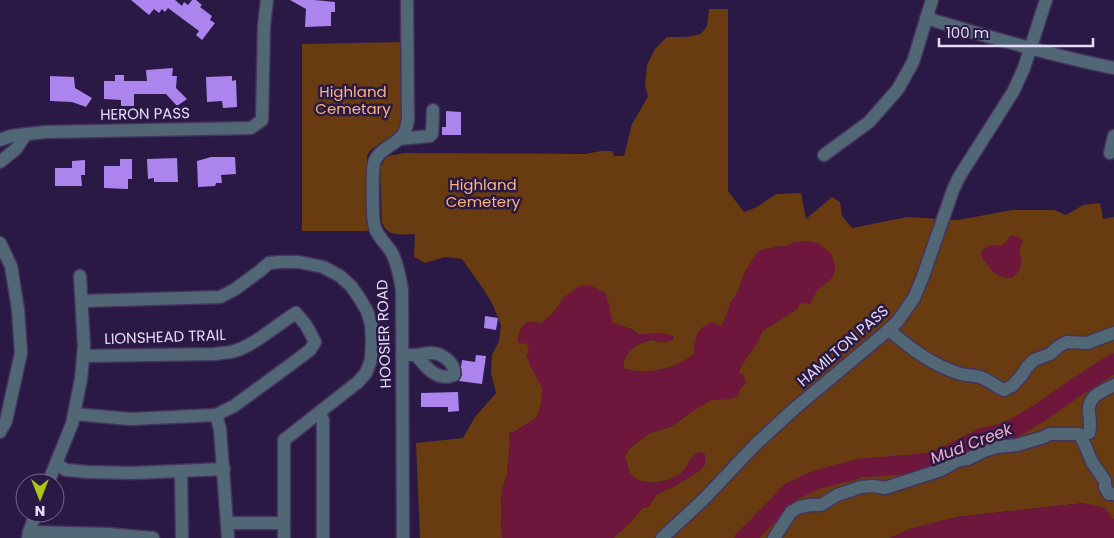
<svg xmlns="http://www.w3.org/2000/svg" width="1114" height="538" viewBox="0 0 1114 538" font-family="Poppins,sans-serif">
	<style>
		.green { fill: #683b10 }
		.water { fill: #6e163c }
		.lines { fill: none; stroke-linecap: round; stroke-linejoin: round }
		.river { stroke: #6e163c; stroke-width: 19 }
		.building { fill: #ab84ee }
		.minor-casing { stroke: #44345d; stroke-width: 15 }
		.minor { stroke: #526776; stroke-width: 12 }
		.labels { text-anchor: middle; stroke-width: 5; stroke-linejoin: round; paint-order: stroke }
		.park-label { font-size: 15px; fill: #fbb47a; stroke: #2a1944 }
		.street-label { font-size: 15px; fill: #e5dcf8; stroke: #2a1944 }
		.water-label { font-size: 16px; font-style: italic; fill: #edb1c2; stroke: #2a1944 }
	</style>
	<rect width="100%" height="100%" fill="#2a1944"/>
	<g class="green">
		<path d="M709,9H728V191L744,212L757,207L776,194L801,193L806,219L832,197L840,202L842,216L852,228L907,217L958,220L1012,210H1054L1066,215L1083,205L1100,203L1103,219L1114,217V520L1084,503L957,517L910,529L890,538H613C624,528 634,520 642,508L648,507L657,494L673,487L699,471L705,464L691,458L685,469L680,474L668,480L655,483L639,481L631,475L628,468L625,456L629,449L648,434L672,426L699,406L711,400L728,399L741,366L758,341L762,331L797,309L799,303L813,298L817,290L824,284L795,242L787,246L775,247L745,272L738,292L731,302L724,321L721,326L696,338L694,354C674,370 648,375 624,369C621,353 638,342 652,340C659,340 653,341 660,342C663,343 668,341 672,340L673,336L638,334L633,330L619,325L612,323L605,293L591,286L563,298L556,310L542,323L527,322C520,328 519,333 518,342L527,343L530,352V364L543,388L541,403L539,412L535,419L514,432L509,433L510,441L507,475L502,491L501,510L502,538H420L416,443L463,438L475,417L496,393L491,373L492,355L499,341L501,325L493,305L484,290L462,259L445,257L425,263L414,257L415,234C402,234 387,238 382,222L380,167L387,156L405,153L586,154L601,151H612L614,156H624L632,124L642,107L648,96L645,85L647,65L655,49L667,37H686L701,34L707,26Z"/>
		<path d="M402,42V125L397,132L372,149L369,152L367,156L368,231H302V44Z"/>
	</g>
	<g class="water">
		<path d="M1011,235L1018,237L1023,241C1015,255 1025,259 1020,268C1019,272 1015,275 1012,278C1000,278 996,275 988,266C984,261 982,259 981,252C988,245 992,244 1001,246L1005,243Z"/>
		<path d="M807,241L818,243L827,250L831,254L835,264V271L832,278L817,290L810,304L800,303L797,309L762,331L758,341L741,366L739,373L743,375L746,383L740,389L738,397L728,399L711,400L685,416L672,426L648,434L629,449L625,456L628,468L631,475L639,481L655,483L668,480L680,474L685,469L691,458L695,454L700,452L705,454V464L699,471L673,487L657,494L648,507L642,508C634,520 624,528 613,538H502L501,510L502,491L507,475L510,441L509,433L514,432L535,419L539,412L541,403L542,388L530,365L526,354L529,352L527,343L521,344L518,342C519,333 520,328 527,322L542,323L556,310L563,298L578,287L583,285L591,286L605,293L609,304L612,323C621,325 631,329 638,334L663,333L673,336L672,340C668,341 663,343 660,342C653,341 659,340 652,340C638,341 621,353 624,369C648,375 674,370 694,354C695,337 696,329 712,322L721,326L724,321L731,302L738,292L745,272L756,253L764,249L775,247L787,246L795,242Z"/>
		<path d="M1084,503L1105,508L1114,520V538H890L910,529L957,517Z"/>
	</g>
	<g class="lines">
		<path class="river" d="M744,538L752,532L790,492L816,480L861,468L913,464L936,461L981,438L1007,432L1041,412L1075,388L1114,363"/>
	</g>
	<g class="building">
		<path d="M131,0H175L182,6L184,2L188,5L192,0H196L202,5L200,7L212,16L210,20L215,23L202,40L196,35L199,31L168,8L165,12L162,9L159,13L154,9L149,15Z"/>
		<path d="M290,0H314L335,2V12H331V26L305,27L306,9Z"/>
		<path d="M173,68L172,76H177L176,88L187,99L177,106L166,94H134V106H121V100L104,99V81H115V75H124V81H147L146,70Z"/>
		<path d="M50,76L74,77L75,88L92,98L86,107L72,102L50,101Z"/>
		<path d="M232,76V81L236,80L237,107L223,108L222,101L207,102L206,77Z"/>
		<path d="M446,111L461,112V135H442V127H446Z"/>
		<path d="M211,157H235L236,174L221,175L222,183H216L215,186L198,187L197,161Z"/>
		<path d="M177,158L178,182H154V178L148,179L147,159Z"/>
		<path d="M120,159H132V179H128V189L104,188V166H120Z"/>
		<path d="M85,160V175H81L82,186H55V168H72V161Z"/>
		<path d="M485,316L498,318L496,330L484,328Z"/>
		<path d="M476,355L486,356L482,384L459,381L462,375L461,367L462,360L475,362Z"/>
		<path d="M458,392L459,411L448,412V407H421V393Z"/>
	</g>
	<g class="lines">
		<defs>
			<g id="minor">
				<path d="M926,18C988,37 1050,55 1114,68"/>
				<path d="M399,139L430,136L432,134L433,110"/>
				<path d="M0,140L11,136L45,132L251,128L262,120L264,26L267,0"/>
				<path d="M1110,153L1114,136"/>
				<path d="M824,155L869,122L898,89L913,62L932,0"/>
				<path d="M0,162L16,149L26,134"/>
				<path d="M0,243L11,266L18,309L21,353L6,421L0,432"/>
				<path d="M82,301L220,297L234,290L260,271L269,263L281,262H299L323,267L340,276L351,286L360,299L367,311L371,324L372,341L371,360L366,373L358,382L284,440V538"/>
				<path d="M889,330C910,348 933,366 961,374C967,376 974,375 980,377C989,380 995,386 1004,390L1012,386L1022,375L1027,367L1034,360L1050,354L1059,346L1067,342L1087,343L1114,333"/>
				<path d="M402,355C406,355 410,355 414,355C420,355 425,353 431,353C442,353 456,363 454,375C437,382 426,367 416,355"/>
				<path d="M319,413L323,420V538"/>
				<path d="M74,414L130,419L216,415L234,406L290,365L310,350L315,342L306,325L296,313C276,325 253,347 231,352C226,353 220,353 215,354L83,356"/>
				<path d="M216,415L220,429L228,538"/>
				<path d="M1089,433C1091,426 1090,420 1089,413C1087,396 1101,392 1114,385"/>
				<path d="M56,464L66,470L88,472L133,473L224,469"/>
				<path d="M181,471L182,538"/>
				<path d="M48,483L72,424L81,379L84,346L80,276"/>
				<path d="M227,523H284"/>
				<path d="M29,532L108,534L153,538"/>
				<path d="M28,538L29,532L36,513"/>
				<path d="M403,538L402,290C400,277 398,265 392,253C387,245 378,237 375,228C372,220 372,171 374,163C379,147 399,145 405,131C407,127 407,123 408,120L407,0"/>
				<path d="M662,538L703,500L755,445L794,409L886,332L897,322L914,298L922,279L953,190L959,177L1013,92L1024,68L1046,0"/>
				<path d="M774,538L791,512L800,507L810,505H821L837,495L861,487L874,486L885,488L941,470L959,460L968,459L984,451L997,447L1017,445L1044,437L1050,434H1079L1085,445L1092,462L1105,481V487L1109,494H1114"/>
			</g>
		</defs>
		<use href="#minor" class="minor-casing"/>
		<use href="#minor" class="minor"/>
	</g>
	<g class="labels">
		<g class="park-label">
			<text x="353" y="97">Highland<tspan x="353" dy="17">Cemetary</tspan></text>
			<text x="483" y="190">Highland<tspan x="483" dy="17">Cemetery</tspan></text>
		</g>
		<g class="street-label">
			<text transform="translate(145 114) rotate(-1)" y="5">HERON PASS</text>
			<text transform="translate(384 334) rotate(-92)" y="5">HOOSIER ROAD</text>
			<text transform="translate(165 337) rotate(-2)" y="5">LIONSHEAD TRAIL</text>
			<text transform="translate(843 346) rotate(-41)" y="5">HAMILTON PASS</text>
		</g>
		<g class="water-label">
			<text transform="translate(971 443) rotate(-21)" y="6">Mud Creek</text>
		</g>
	</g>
	<g transform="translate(40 498) rotate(180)"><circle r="24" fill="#2a1944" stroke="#75678c"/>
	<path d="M0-4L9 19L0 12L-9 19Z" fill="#abc716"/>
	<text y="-8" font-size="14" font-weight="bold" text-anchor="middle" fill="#e5dcf8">N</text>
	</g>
	<path d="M939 38v8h154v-8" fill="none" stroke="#e5dcf8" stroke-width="2.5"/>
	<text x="946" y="38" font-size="15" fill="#e5dcf8" stroke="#2a1944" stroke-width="4" paint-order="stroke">100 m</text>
</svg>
